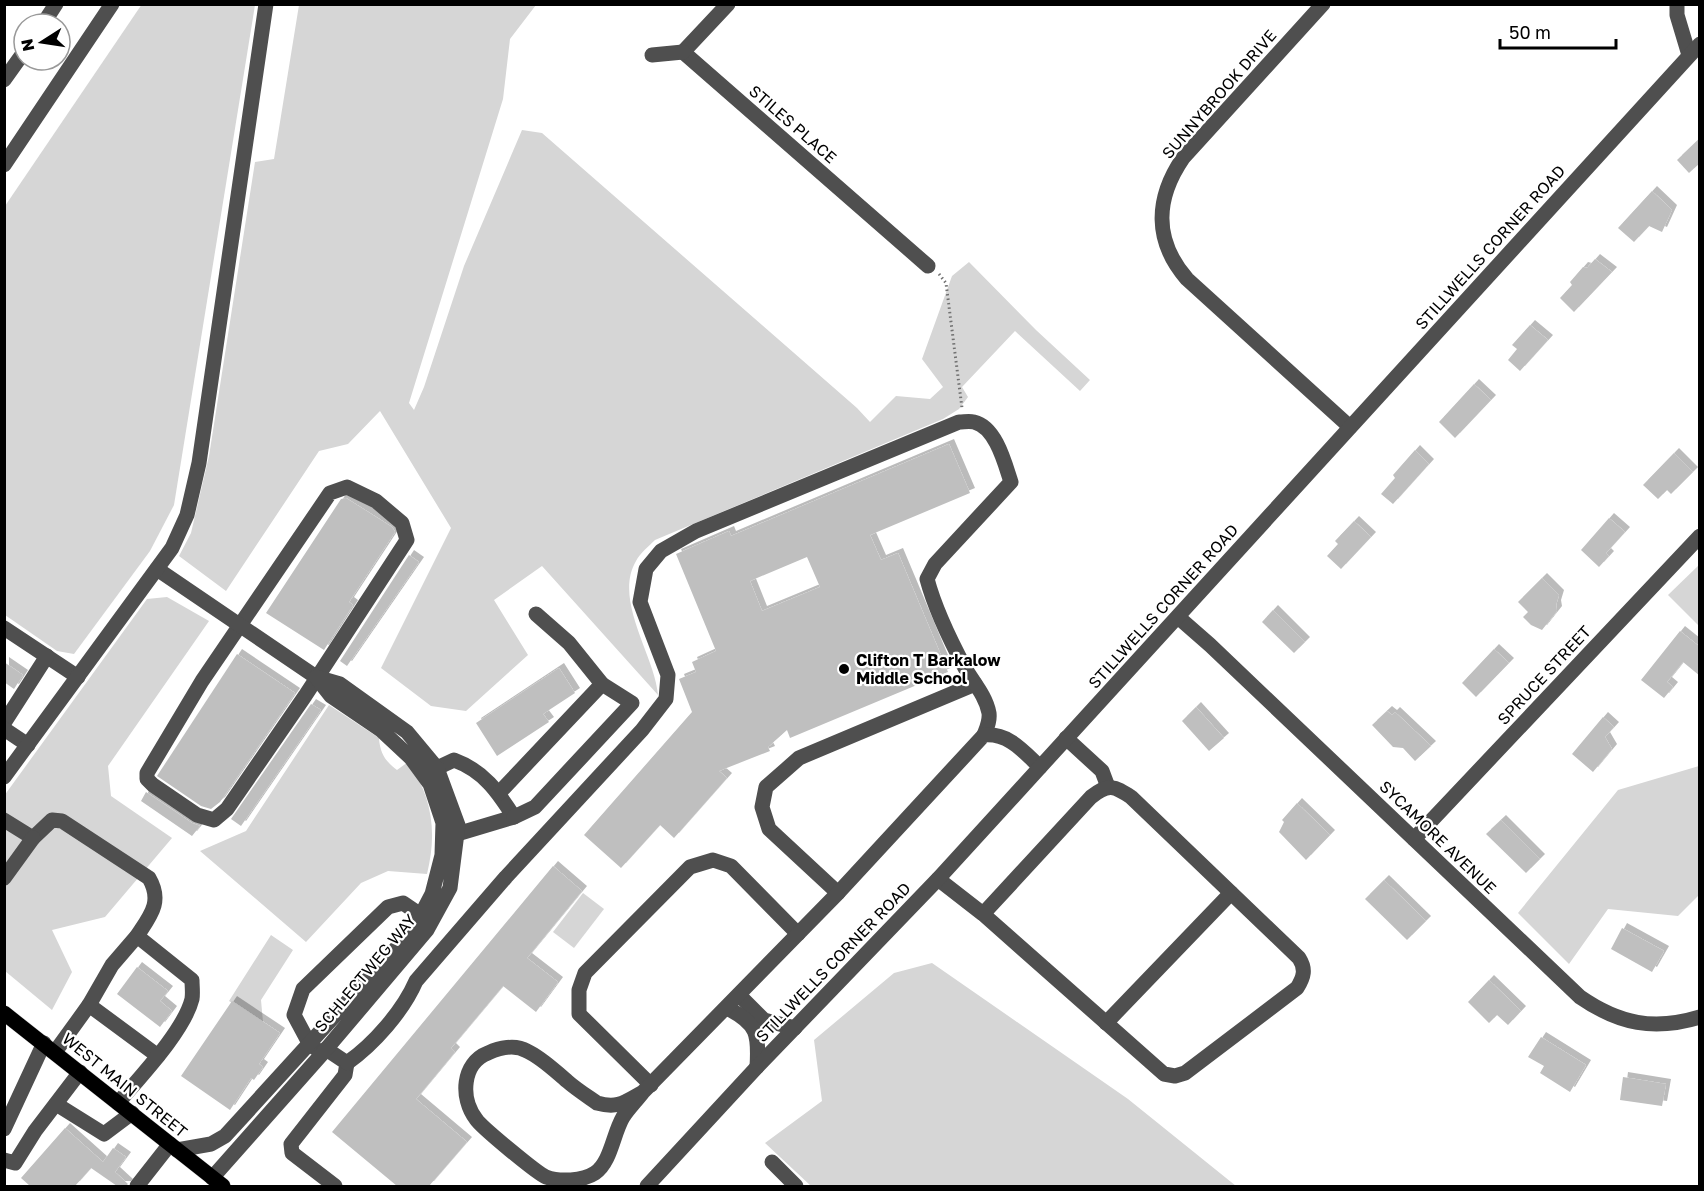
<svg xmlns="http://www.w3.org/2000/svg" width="1704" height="1191" viewBox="0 0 1704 1191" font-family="'Golos Text',sans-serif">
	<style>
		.green { fill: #d6d6d6 }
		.building { fill: #bfbfbf; fill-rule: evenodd; filter: url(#shadow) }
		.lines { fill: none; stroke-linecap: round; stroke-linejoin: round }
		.major-casing { stroke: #dbdbdb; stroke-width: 16 }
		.path { stroke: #717171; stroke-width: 3; stroke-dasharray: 1.5 3; stroke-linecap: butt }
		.minor { stroke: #4f4f4f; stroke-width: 15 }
		.major { stroke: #000; stroke-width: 15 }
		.poi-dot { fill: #000; stroke: #fff; stroke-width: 2 }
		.labels { text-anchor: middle; stroke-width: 4.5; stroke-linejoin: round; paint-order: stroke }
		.street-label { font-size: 16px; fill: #000; stroke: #fff }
		.poi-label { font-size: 16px; font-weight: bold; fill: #000; stroke: #fff; text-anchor: start }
	</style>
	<defs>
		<filter id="shadow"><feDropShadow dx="5" dy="-5" stdDeviation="0" flood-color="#0004"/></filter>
	</defs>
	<rect width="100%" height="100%" fill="#fff"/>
	<g class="green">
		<path d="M142,4L255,5L174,505L150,551L74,654L57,651L5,615V206Z"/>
		<path d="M299,5H536L510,39L503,99L409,403L414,410L424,387L464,266L522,130L542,133L857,408L870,422L896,396L930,399L943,387L922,359L952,276L969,262L1036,330L1090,380L1080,391L1015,331L962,387L968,397L959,409L943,419L655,540C649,546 640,553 636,561C613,600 655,656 658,695L542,566L494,600L528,655L466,711L431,706L381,668L451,528L380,411L348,444L319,451L226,591L179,556L191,533L209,456L255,162L274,159Z"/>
		<path d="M1699,565V626L1668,595Z"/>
		<path d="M167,597L209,621L108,766L111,796L172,838L105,917L52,930L72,972L52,1010L5,971L4,796L147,599Z"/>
		<path d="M329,705L379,738C380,753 385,761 397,770L408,762C433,798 437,833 427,874L388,871L361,883L306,942L200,851L246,831Z"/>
		<path d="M1699,766V895L1678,916L1608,909L1569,964L1518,913L1618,790Z"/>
		<path d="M583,893L604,909L574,948L553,932Z"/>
		<path d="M271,935L293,950L261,1000L263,1022L229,1001Z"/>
		<path d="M932,963L1128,1099L1236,1186H811L765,1143L822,1101L814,1040L894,973Z"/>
	</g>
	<g class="building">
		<path d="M1700,138V163L1689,173L1677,160Z"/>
		<path d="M1652,191L1672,210L1662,232L1649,226L1634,242L1618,228Z"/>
		<path d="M1595,259L1612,272L1574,312L1560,298L1572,285L1570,282L1583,267L1587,268Z"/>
		<path d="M1530,325L1548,340L1520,371L1508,360L1517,349L1512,345Z"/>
		<path d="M1474,384L1491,400L1455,438L1439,422Z"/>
		<path d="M949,444L970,493L870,535L881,560L898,553L948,672L790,738L787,730L768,747L770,751L719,771L727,778L674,838L660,825L621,868L584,835L692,712L679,679L696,672L692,662L716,651L676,554L729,531L731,536ZM807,557L820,587L762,611L750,581Z"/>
		<path d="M1415,450L1429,464L1393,504L1381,494L1395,478L1393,475Z"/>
		<path d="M1674,453L1693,472L1671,494L1667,490L1658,499L1643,485Z"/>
		<path d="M346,498L392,527L395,532L349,602L353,605L324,650L266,613L341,499Z"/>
		<path d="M1609,518L1625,532L1606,553L1609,556L1599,567L1581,550Z"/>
		<path d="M1354,521L1371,537L1341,569L1327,556L1338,544L1335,541Z"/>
		<path d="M409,555L419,562L347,666L340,661Z"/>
		<path d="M1542,578L1559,595L1556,605L1557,611L1542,630L1531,625L1523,617L1528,612L1518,602Z"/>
		<path d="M1273,610L1305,642L1294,653L1262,622Z"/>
		<path d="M1680,631L1700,647V676L1683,662L1667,682L1673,687L1664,698L1641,680Z"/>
		<path d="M1494,649L1509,663L1476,697L1462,683Z"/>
		<path d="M237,654L295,693L220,802L211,809L201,806L157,776Z"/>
		<path d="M4,662L23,675L14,689L4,682Z"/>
		<path d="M559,668L575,693L543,714L549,722L497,756L476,723Z"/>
		<path d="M311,704L321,710L241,826L231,819Z"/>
		<path d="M1196,707L1224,738L1209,751L1182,721Z"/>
		<path d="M1387,711L1392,715L1395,712L1431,746L1415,761L1403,748L1393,747L1372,725Z"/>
		<path d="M1603,717L1614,727L1605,737L1612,749L1593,772L1572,754Z"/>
		<path d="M146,792L192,823L200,826L192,836L141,801Z"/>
		<path d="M1297,803L1330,835L1306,860L1279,832L1284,822L1282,820Z"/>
		<path d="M1501,820L1540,859L1526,873L1486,834Z"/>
		<path d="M553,866L582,891L527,958L558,982L536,1012L503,986L451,1048L455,1052L416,1099L467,1142L429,1186H397L332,1132Z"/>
		<path d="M1384,880L1426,921L1407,940L1365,899Z"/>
		<path d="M1622,928L1664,951L1652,972L1611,949Z"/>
		<path d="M137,967L168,991L160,1001L172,1011L160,1027L117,994Z"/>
		<path d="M1489,980L1521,1011L1508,1025L1497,1015L1489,1023L1468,1002Z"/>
		<path d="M232,1001L280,1033L259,1064L263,1067L254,1080L251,1078L230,1110L181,1076Z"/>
		<path d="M1541,1037L1586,1065L1570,1092L1540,1073L1544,1066L1528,1057Z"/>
		<path d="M1623,1077L1666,1084L1662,1106L1620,1100Z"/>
		<path d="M65,1128L103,1162L113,1148L126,1157L115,1172L128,1184L126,1186H117L91,1168L75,1186H30L21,1178Z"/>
	</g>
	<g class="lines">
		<defs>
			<path id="major" d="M4,1013L223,1186"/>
		</defs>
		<use href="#major" class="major-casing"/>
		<path class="path" d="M939,274L946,283L962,408"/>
		<g class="minor">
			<path d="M1323,4L1183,158C1155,199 1154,241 1187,279L1350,427"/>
			<path d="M1677,4V15L1689,55"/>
			<path d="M43,24L56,4"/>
			<path d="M683,52L928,266"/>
			<path d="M683,52L728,4"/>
			<path d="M652,55L683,52"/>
			<path d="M4,80L24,52"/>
			<path d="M4,165L112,4"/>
			<path d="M347,487L376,501L402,523L407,540L305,696L227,809L214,820L197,815L153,785L147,779V773L202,681L330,493Z"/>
			<path d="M157,569L316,677"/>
			<path d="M1178,617L1210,645L1580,997C1619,1024 1654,1031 1700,1017"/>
			<path d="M4,628L78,677"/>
			<path d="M4,723L47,656"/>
			<path d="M4,729L28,745"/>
			<path d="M1066,738L1102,771L1108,787"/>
			<path d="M437,768L454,760C484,771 498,792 514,817L457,834H449"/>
			<path d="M4,777L172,548L187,515L199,463L266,4"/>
			<path d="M499,793L602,684"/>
			<path d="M514,817L535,807L632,703L602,684L569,643L536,614"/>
			<path d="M4,820L33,838L52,820L62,821L149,878C163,902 150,916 137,936"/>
			<path d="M1414,839L1700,536"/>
			<path d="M4,878L33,838"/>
			<path d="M938,879L983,914L1164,1074L1175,1076L1185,1073L1297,988C1304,977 1306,969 1299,958L1131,797C1114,786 1109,783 1091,797L983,914"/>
			<path d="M838,893L769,829L762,807L766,787L799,758L975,684"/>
			<path d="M739,995L764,1020L795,1028"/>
			<path d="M89,1005L158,1056"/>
			<path d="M727,1008C758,1024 759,1034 757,1067"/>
			<path d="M1106,1023L1231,893"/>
			<path d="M315,1048L309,1043L294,1015L303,989L388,907L403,903L428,920"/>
			<path d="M326,1049L347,1063L345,1075L291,1144L292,1153L335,1186"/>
			<path d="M55,1052L89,1005L112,965L137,936L192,980C192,986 193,993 192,999C184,1031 140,1077 118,1103"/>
			<path d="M347,1063C374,1044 403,1011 416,981L506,877L642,730L666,699L668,675L640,602L646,569L661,551L696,531L959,422C964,422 969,421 974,422C996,427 1005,464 1011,482L935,564L927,579C935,609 950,640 965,668C973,682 986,696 989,713C990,721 987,727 984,735"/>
			<path d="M651,1085L579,1014V990L585,973L690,867L713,860L731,866L798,934"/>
			<path d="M643,1092C625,1102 618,1109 597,1103C587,1096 576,1089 567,1081C555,1071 542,1058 527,1051C515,1044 499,1048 488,1053C462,1063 460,1098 476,1119C481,1127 538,1174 546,1177C559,1182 583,1181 595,1173C611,1162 613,1134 623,1117C629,1108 637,1100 643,1092L838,893L984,735C1009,733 1023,751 1040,767"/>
			<path d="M56,1104L104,1134L132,1113"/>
			<path d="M4,1129L44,1043"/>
			<path d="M177,1150L211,1144L225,1136L401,943L421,915L432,894L442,855L443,823L430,784L411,758L381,730L331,696L316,677L340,684L407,732L437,768L458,825L450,888L427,930L322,1054L212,1178"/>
			<path d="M4,1160L15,1163L35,1131L80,1072"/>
			<path d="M772,1162L796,1186"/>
			<path d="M137,1186L170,1144"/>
			<path d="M647,1186L757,1067L938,879L1700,44"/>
		</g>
		<use href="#major" class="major"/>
	</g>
	<circle class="poi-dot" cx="844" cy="669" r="6"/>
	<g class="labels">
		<g class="street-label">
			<text transform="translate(1219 94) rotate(-49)" y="6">SUNNYBROOK DRIVE</text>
			<text transform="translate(793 124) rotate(41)" y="6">STILES PLACE</text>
			<text transform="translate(1490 247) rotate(-48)" y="6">STILLWELLS CORNER ROAD</text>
			<text transform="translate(1163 606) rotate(-48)" y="6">STILLWELLS CORNER ROAD</text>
			<text transform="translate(1544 675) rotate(-47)" y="6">SPRUCE STREET</text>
			<text transform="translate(1438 837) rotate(44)" y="6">SYCAMORE AVENUE</text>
			<text transform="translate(833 962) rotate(-46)" y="6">STILLWELLS CORNER ROAD</text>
			<text transform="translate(365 973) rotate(-50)" y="6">SCHLECTWEG WAY</text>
			<text transform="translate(125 1085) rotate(39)" y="6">WEST MAIN STREET</text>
		</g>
		<g class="poi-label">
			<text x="856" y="666">Clifton T Barkalow<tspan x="856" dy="18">Middle School</tspan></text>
		</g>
	</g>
	<rect width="1704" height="1191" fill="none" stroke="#000000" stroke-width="12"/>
	<g transform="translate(42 42) rotate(258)"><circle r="28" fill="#ffffff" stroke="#999999" stroke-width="1.5"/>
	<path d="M0-4.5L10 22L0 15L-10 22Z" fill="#000000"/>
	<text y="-9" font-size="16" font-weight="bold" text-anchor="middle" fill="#000000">N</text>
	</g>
	<path d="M1500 39v9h116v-9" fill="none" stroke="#000000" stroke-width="3"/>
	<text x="1509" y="39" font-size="18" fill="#000000" stroke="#ffffff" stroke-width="4.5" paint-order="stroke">50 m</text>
</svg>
